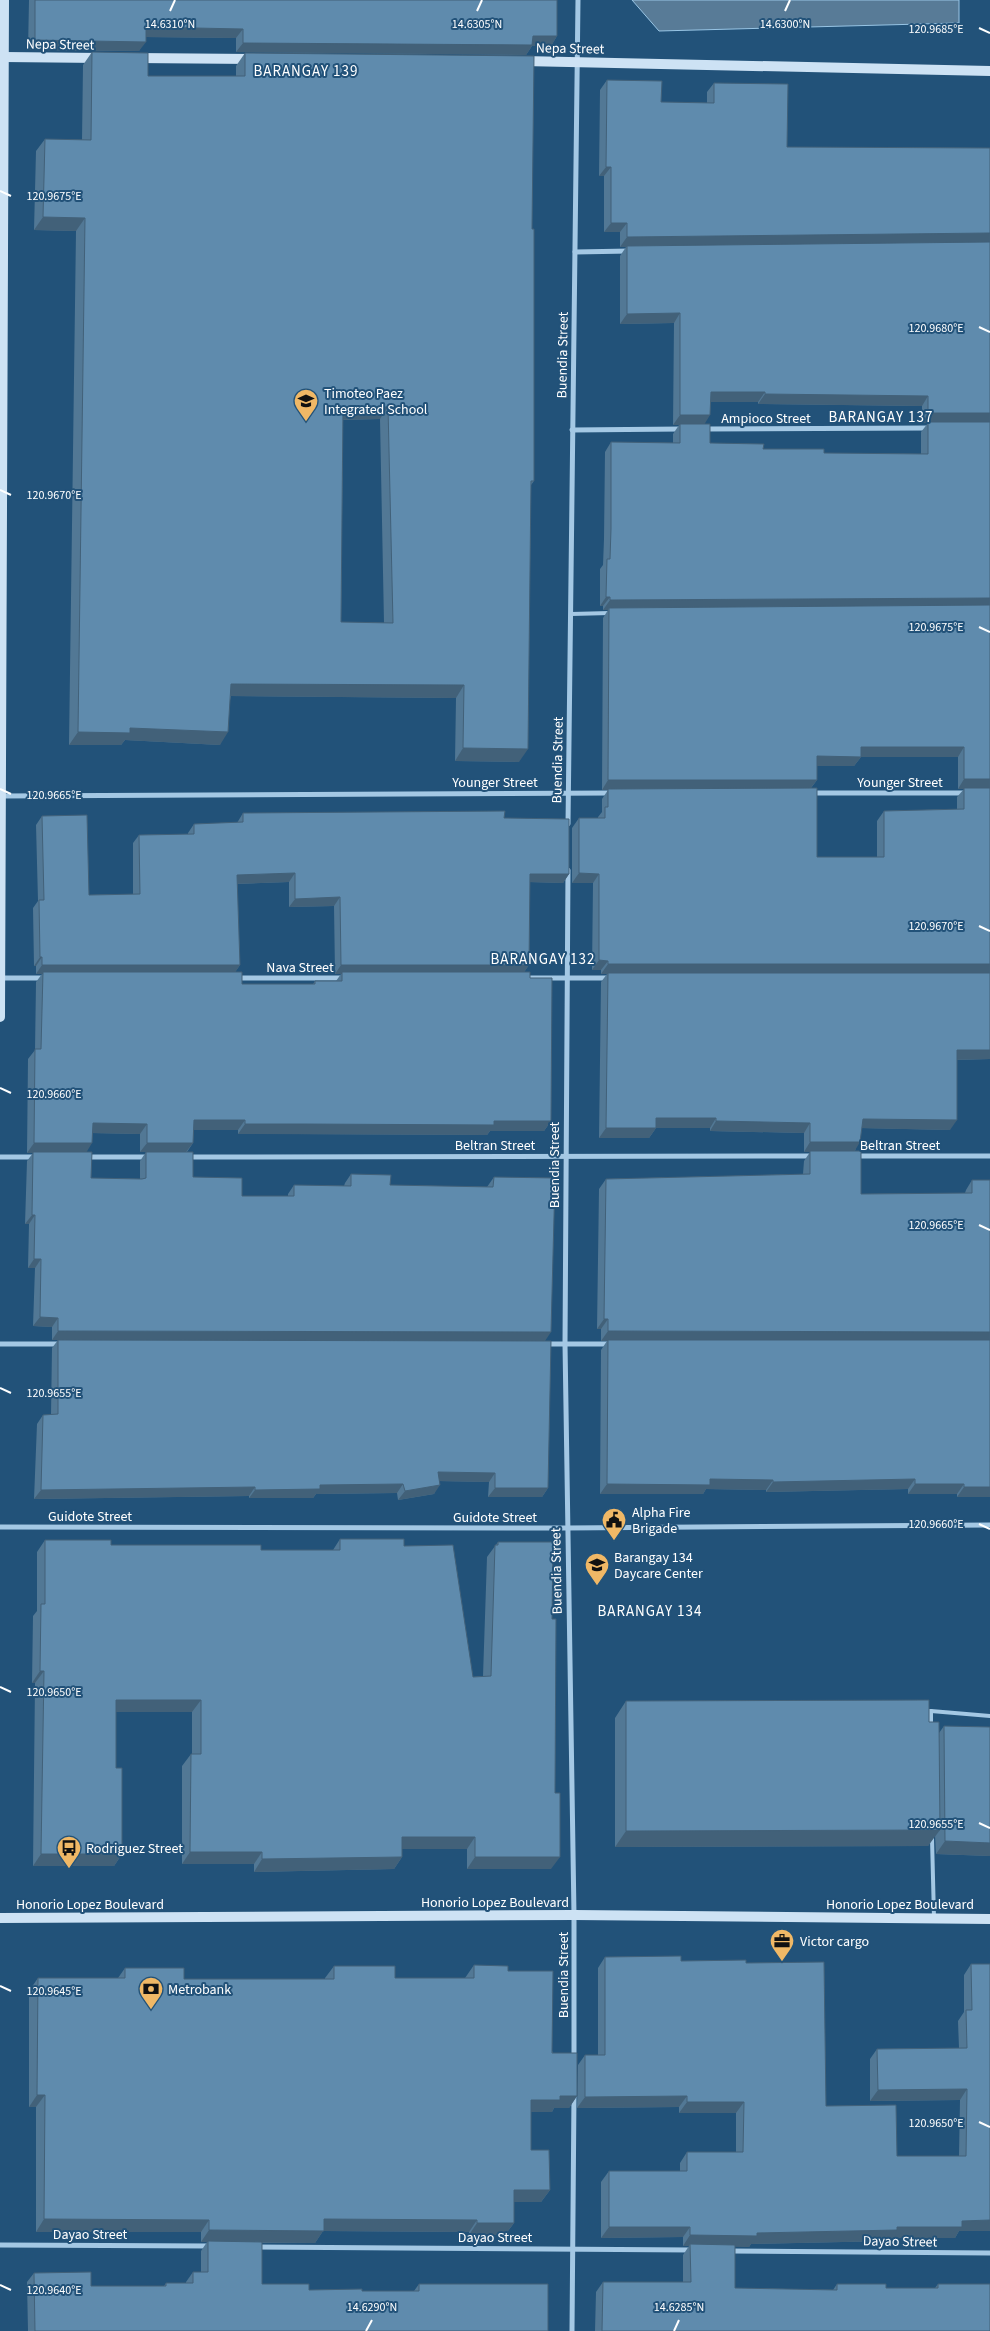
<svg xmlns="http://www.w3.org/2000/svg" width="990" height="2331" viewBox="0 0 990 2331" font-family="'Source Sans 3',sans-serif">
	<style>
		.water { fill: #587b97; stroke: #98c5e5 }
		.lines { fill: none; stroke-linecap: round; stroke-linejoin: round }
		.lane { stroke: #a4c8e4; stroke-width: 4 }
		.street { stroke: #a4c8e4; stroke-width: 5 }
		.secondary { stroke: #cde2f4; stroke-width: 10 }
		.wall { fill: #527895; fill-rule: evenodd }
		.shaded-wall { fill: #426179 }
		.building { fill: #5f8bad; stroke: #426179; fill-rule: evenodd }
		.ticks { fill: none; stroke: #fff; stroke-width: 2 }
		.labels { text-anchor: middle; stroke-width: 4; stroke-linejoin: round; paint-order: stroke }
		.street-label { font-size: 14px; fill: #fff; stroke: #225279 }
		.poi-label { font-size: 14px; fill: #fff; stroke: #225279; text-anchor: start }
		.neighbourhood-label { font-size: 15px; letter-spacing: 1px; fill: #fff; stroke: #225279 }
		.ticks-label { font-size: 12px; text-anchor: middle; fill: #fff; stroke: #225279; stroke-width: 4; stroke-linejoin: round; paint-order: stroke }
	</style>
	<rect width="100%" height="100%" fill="#225279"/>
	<path class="water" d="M632,0H959V23L659,31Z"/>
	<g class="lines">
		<g class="lane">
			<path d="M571,614L610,613"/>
			<path d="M926,1711H931V1726"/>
			<path d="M931,1711L990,1716"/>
			<path d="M932,1838L934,1918"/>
		</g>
		<g class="street">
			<path d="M575,252L630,251"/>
			<path d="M706,429L930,428"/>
			<path d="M572,430L682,429"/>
			<path d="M811,793H967"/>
			<path d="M1,796L612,793"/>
			<path d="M568,824L578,0"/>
			<path d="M568,870L565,1344L574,1915V2059"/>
			<path d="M0,978H44"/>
			<path d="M235,978H344"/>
			<path d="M523,978H609"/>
			<path d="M855,1156H990"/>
			<path d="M0,1157H37"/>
			<path d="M85,1157H149"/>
			<path d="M188,1157L812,1156"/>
			<path d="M0,1344H60"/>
			<path d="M546,1344H610"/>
			<path d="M0,1527L566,1528L990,1525"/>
			<path d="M0,2245L210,2246"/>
			<path d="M256,2247L692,2250"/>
			<path d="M731,2251L990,2253"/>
			<path d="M572,2331L574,2095"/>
		</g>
		<g class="secondary">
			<path d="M4,57L101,58"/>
			<path d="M135,58L253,59"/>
			<path d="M523,61L990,71"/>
			<path d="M0,1017L4,0"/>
			<path d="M0,1918L574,1915L990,1919"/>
		</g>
	</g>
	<g class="wall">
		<path d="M29,0H557V36L551,46H532L526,55L236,52V38L146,37L139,51L28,50Z"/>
		<path d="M92,52L148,76H236V66L245,53L532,229L534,481L531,485L519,762L455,761L456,698L231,696L220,745L125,740L121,745H69L76,231L34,230L36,151L45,139L82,140L83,65ZM380,419L384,623L341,622L343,420Z"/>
		<path d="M607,80L661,102L707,103V92L714,83L787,147L990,148V1059L957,1060L950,1130L862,1128L855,1151L861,1194L965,1193L966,1190L972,1180L990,1497H957V1494H908V1489L766,1492V1490L706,1489L703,1494H600L601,1350L607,1341H601V1329H597L599,1189L606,1179L803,1174L804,1161L810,1152H804V1133L710,1131V1128H656L649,1138H599L601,982L607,974H601V970H592L593,883H572V828L579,818H598V817L602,812V799L608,790H602L603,618L608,610H603V606H600V569L603,565L604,539L605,452L611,442L673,443V434L679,425H673L674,323L620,324V256L626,247H620V232H604V176H599L600,90ZM711,402H758V404L922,406V423H928L921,432V454L824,453L763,449L710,443L704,424ZM861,757H958V789H964L957,797V809L884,811L877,821V857H817L811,788L817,780V766H854Z"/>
		<path d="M243,813L504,818L569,874L563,883L530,882L529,965L524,972L530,978L551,1121L544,1131H490L487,1135L297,1134H238V1130H193V1143L187,1152L193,1177L242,1196H288V1194L294,1185L344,1186L345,1183L351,1174L390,1185L487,1187L494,1177L545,1341L548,1488L542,1497H488L489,1482L440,1481L434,1494L398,1500L397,1493L316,1494L313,1498H249V1496L34,1499L37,1424L43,1415H51L52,1348L58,1340H52V1327L33,1326L35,1268H28L29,1224H25L27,1161L33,1153H27L28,1059L35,1050L36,982L42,974H36V966H34L33,908L38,901L36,825L42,816L89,895L133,894V843L139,835L188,834V833L194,824L237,823ZM289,882V907L334,906L335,974H341L336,981H315L313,984H242L235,972L240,965L237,884ZM93,1133L140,1134V1152H146L140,1161V1179L91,1178L86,1152Z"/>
		<path d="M340,1539L404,1546L473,1677L483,1676L487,1557L498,1542L551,1869H467V1849H402V1857L394,1869L254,1872V1864H182V1766L191,1754H192V1712H116V1768L122,1854L114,1866H33L35,1683H32L33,1616L37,1611V1552L45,1540L111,1545L261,1550H333Z"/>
		<path d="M626,1701L929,1722L939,1733L944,1726L990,1856L936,1854L935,1835L928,1846L615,1847V1718Z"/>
		<path d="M605,1957L681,1961L746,1963L826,2106L897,2156H959L960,2100L870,2101V2059L877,2049L959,2048L958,2021L964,2012V1975L971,1964H990V2231H959L955,2238H892L890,2241L751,2244L749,2247L735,2246V2288L833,2290L837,2284L886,2288H935L938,2284L990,2331H595L596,2292L603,2282H683V2255L689,2246H683V2237L601,2238V2182L609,2171H680V2163L687,2152H736V2113H679V2107L577,2108L578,2065L585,2055H598V1968Z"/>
		<path d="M474,1965L508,1971L577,2096L569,2108H554L552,2112H531V2150L550,2190L541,2202H514V2223L505,2235H469V2232L323,2231L315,2243H262V2284L309,2290L362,2291H414L419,2284L548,2331H28L27,2282L34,2273L91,2286H164L166,2283H186V2282L193,2272H201V2251L207,2242H201V2232H36V2107H29V1991L38,1978H118L125,1968L184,1979H325V1978L334,1966L395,1978H465Z"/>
	</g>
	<g class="shaded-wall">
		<path d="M146,27L243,29L236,38L139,37Z"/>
		<path d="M533,36H557L551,46H532L526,55L236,52L243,43Z"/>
		<path d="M35,40L146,42L139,51L28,50Z"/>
		<path d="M606,167H611L604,176H599Z"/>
		<path d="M43,217L85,218L76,231L34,230Z"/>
		<path d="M611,223H627L620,232H604Z"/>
		<path d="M990,233V243L620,247L627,237Z"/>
		<path d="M680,313L674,323L620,324L627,314Z"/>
		<path d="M711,392H765L758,402H704Z"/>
		<path d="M765,394L928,396L922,406L758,404Z"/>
		<path d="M343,407H388L380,419L334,420Z"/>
		<path d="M928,413H990V423H922Z"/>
		<path d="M680,415H710L704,425H673Z"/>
		<path d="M606,597H610L603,606H600Z"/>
		<path d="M990,598V607L609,608L608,610H603L610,600Z"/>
		<path d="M231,684L464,685L456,698L223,696Z"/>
		<path d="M130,728L228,732L220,745L125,740L121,745H69L78,732Z"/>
		<path d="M861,747H964L958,757H861L854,766H810L817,756Z"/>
		<path d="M463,748L528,749L519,762L455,761Z"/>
		<path d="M964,779H990V789H958Z"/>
		<path d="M608,780H817L810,789L602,790Z"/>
		<path d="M295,873L289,882L231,884L237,875Z"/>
		<path d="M579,873L599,874L593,883H572Z"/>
		<path d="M530,874H569L563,883L524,882Z"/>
		<path d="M340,897L334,906L289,907L295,899Z"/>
		<path d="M40,957H42L36,966H34Z"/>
		<path d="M599,960L608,961L601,970H592Z"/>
		<path d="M608,964H990V974H601Z"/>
		<path d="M42,965H240L234,974H36Z"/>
		<path d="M341,965H529L523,974H335Z"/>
		<path d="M957,1050H990V1059L951,1060Z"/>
		<path d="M656,1118H716L710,1128H650Z"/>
		<path d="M863,1119L957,1120L950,1130L856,1128Z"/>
		<path d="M194,1120H245L238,1130H187Z"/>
		<path d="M494,1121H551L544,1131H490L487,1135L238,1134L245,1124Z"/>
		<path d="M716,1121L810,1123L804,1133L710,1131Z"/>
		<path d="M93,1123L147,1124L140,1134L86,1133Z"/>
		<path d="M606,1128H656L649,1138H599Z"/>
		<path d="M810,1142H860L854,1152H804Z"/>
		<path d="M34,1143H92L86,1153H27Z"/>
		<path d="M147,1143H193L186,1152H140Z"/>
		<path d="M32,1215H35L29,1224H25Z"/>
		<path d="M34,1259H41L35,1268H28Z"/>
		<path d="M40,1317L58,1318L52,1327L33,1326Z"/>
		<path d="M604,1319H608L601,1329H597Z"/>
		<path d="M58,1331L551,1332L545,1341L52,1340Z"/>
		<path d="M608,1331L990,1332V1342L601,1341Z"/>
		<path d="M438,1472L495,1473L489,1482L432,1481Z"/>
		<path d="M710,1479L773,1480L766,1490L706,1489L703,1494H600L607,1484Z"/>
		<path d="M915,1479L908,1489L766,1492L773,1482Z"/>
		<path d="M403,1484L397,1493L316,1494L313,1498H249L255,1490L320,1485Z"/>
		<path d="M915,1484H964L957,1494H908Z"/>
		<path d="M440,1485L434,1494L398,1500L405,1491Z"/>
		<path d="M255,1487L249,1496L34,1499L41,1490Z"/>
		<path d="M964,1487H990V1497H957Z"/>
		<path d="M495,1488H548L542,1497H488Z"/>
		<path d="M40,1671H44L35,1683H32Z"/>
		<path d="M116,1700H201L192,1712H108Z"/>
		<path d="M940,1830L928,1846L615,1847L626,1831Z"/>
		<path d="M402,1837H475L467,1849H394Z"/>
		<path d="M945,1841L990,1843V1856L936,1854Z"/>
		<path d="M190,1852H262L254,1864H182Z"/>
		<path d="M41,1854H122L114,1866H33Z"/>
		<path d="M402,1857L394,1869L254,1872L262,1859Z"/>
		<path d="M475,1857H560L551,1869H467Z"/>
		<path d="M967,2089L960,2100L870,2101L878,2090Z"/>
		<path d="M37,2095H45L36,2107H29Z"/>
		<path d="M560,2096H577L569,2108H554L552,2112H522L531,2100Z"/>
		<path d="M687,2096L679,2107L577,2108L585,2097Z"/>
		<path d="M687,2102H744L736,2113H679Z"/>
		<path d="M514,2190H550L541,2202H506Z"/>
		<path d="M44,2219L209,2220L201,2232H36Z"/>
		<path d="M324,2219L477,2220L469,2232L323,2231L315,2243L201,2242L209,2230Z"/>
		<path d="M990,2220V2231H959L955,2238H892L890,2241L751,2244L749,2247L690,2246V2244L689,2246H683L690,2235L897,2227L962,2221Z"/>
		<path d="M477,2223H514L505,2235H469Z"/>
		<path d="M609,2227H690L683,2237L601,2238Z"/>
	</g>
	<g class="building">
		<path d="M35,0H557V36H533L532,45L243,43V29L146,27V42L35,40Z"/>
		<path d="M92,52L148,53V76H245V53L534,56L532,229H534V481H531L528,749L463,748L464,685L231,684L228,732L130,728V733L78,732L85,218L43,217L45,139L91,140ZM343,407H388L393,623L341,622Z"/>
		<path d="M607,80L662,81L661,102L714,103V83L788,84L787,147L990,148V233L627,237V223H611V167H606Z"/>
		<path d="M990,242V413H928V396L765,394V392H711L710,415H680V313L627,314V246Z"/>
		<path d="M928,422H990V598L610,600V597H606L607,559H610L611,529V442L680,443V424H710V443L764,444L763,449H824V453L928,454Z"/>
		<path d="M990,605V779H964V747H861V757L817,756V780H608L609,608Z"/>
		<path d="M817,788V857H884V811L964,809V788H990V964H608V961L599,960V874L579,873V818H605V807H608V789Z"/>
		<path d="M505,811L504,818L569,819V874H530L529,965H341L340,897L295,899V873L237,875L240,965H42V957H40L39,900H44L42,816L87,815L89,895L140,894L139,835L194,834V824L243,822V813Z"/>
		<path d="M43,972H242V984H315V981H342V972H530V978H552L551,1121H494V1125L304,1124H245V1120H194L193,1143H147V1124L93,1123L92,1143H34L35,1049H41Z"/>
		<path d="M608,973H990V1050H957V1120L863,1119L860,1142H810V1123L716,1121V1118H656V1128H606Z"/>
		<path d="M810,1151H861V1194L972,1193V1180H990V1332L608,1331V1319H604L606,1179L810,1174Z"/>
		<path d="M33,1152H92L91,1178L142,1179L146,1178V1152H193V1177L242,1178V1196H294V1185L351,1186V1174L391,1175L390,1185L493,1187L494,1177L555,1178L551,1332L58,1331V1318L40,1317L41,1259H34L35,1215H32Z"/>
		<path d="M58,1340L551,1341L548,1488H495V1473L438,1472L440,1485L405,1491L403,1484L320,1485V1489L255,1490V1487L41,1490L43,1415L58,1414Z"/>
		<path d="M608,1340H990V1487H964V1484H915V1479L773,1482V1480L710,1479V1485L607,1484Z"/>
		<path d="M340,1539H404V1546L453,1545L473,1677L491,1676L495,1545H498V1542H553L552,1619H556L555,1793H560V1857H475V1837H402V1857L262,1859V1852H190L191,1754H201V1700H116V1768H122V1854H41L44,1671H40L41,1604H45V1540H111V1545H261V1550H340Z"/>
		<path d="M929,1700V1722H939L940,1830L626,1831V1701Z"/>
		<path d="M944,1726L990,1727V1843L945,1841Z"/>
		<path d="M681,1956V1961L746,1960V1963L824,1962L826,2106L896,2105L897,2156H966L967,2089L878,2090L877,2049L967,2048L966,2010H972L971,1964H990V2220L962,2221V2227H897V2230L757,2233V2236L690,2235V2227H609V2171H687V2152H743L744,2102H687V2096L585,2097V2055H605V1957Z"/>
		<path d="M474,1965L508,1966V1971H553L552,2053H577V2096H560V2100H531V2150H549L550,2190H514V2223H477V2220L324,2219V2231L209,2230V2220L44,2219L45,2095H37L38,1978H125V1968H184V1979H334V1966H395V1978H474Z"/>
		<path d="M208,2241L262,2242V2284H309V2290L362,2289V2291H419V2284H548V2331H35L34,2273L91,2272V2286H166V2283H193V2272H208Z"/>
		<path d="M690,2244L735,2245V2288L837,2290V2284H886V2288H938V2284H990V2331H602L603,2282H691Z"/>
	</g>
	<path class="ticks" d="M170,11L175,0M477,11L482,0M785,11L790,0M979,28L990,33M0,191L11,196M979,327L990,332M0,490L11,495M979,627L990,632M0,789L11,794M979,926L990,931M0,1088L11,1093M979,1225L990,1230M0,1388L11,1393M979,1524L990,1529M0,1687L11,1692M979,1823L990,1828M0,1986L11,1991M979,2122L990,2127M0,2285L11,2290M366,2331L372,2320M674,2331L679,2320"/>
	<defs>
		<symbol id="school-pin" viewBox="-11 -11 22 30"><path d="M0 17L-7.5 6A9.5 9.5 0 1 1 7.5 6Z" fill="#f0b866" stroke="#225279"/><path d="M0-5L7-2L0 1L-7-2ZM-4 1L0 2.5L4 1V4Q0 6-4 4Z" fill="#111"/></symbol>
		<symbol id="civic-pin" viewBox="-11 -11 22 30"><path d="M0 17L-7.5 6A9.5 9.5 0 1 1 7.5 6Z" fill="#f0b866" stroke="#225279"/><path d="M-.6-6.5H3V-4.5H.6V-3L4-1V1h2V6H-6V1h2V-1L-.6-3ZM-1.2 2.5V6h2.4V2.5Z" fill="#111"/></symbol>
		<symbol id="bus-pin" viewBox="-11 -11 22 30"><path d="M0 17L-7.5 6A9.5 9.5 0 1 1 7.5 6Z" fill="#f0b866" stroke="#225279"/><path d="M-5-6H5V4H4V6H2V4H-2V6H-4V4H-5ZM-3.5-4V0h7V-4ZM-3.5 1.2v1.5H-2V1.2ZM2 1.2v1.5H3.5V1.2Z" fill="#111"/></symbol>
		<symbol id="office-pin" viewBox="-11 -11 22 30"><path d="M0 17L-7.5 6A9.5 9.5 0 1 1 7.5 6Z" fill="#f0b866" stroke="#225279"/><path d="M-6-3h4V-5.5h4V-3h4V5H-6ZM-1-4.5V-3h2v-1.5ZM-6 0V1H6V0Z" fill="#111"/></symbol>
		<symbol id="bank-pin" viewBox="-11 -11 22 30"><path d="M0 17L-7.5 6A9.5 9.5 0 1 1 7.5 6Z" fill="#f0b866" stroke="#225279"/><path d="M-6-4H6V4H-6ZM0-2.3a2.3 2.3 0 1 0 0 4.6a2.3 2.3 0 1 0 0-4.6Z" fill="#111"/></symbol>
	</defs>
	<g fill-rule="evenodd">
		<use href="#school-pin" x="292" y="387" width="28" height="38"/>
		<use href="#civic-pin" x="600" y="1506" width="28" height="38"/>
		<use href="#school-pin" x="583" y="1551" width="28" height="38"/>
		<use href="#bus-pin" x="55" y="1834" width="28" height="38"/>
		<use href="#office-pin" x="768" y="1927" width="28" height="38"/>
		<use href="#bank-pin" x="137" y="1975" width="28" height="38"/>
	</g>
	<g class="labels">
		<g class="street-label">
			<text transform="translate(60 44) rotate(1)" y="5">Nepa Street</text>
			<text transform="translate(570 48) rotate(1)" y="5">Nepa Street</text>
			<text transform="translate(562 355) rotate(-89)" y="5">Buendia Street</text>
			<text x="766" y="423">Ampioco Street</text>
			<text transform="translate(557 760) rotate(-89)" y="5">Buendia Street</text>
			<text x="495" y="787">Younger Street</text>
			<text x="900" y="787">Younger Street</text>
			<text x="300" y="972">Nava Street</text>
			<text x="495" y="1150">Beltran Street</text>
			<text x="900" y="1150">Beltran Street</text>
			<text transform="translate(554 1165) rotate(-90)" y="5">Buendia Street</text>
			<text x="90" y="1521">Guidote Street</text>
			<text x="495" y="1522">Guidote Street</text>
			<text transform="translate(556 1571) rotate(-91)" y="5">Buendia Street</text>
			<text x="495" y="1907">Honorio Lopez Boulevard</text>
			<text x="90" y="1909">Honorio Lopez Boulevard</text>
			<text x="900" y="1909">Honorio Lopez Boulevard</text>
			<text transform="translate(563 1975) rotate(-90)" y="5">Buendia Street</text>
			<text x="90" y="2239">Dayao Street</text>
			<text x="495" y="2242">Dayao Street</text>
			<text transform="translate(900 2241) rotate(1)" y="5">Dayao Street</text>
		</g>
		<g class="poi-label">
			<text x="324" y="398">Timoteo Paez<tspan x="324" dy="16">Integrated School</tspan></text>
			<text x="632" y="1517">Alpha Fire<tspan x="632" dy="16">Brigade</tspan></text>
			<text x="614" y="1562">Barangay 134<tspan x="614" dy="16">Daycare Center</tspan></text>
			<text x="86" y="1853">Rodriguez Street</text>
			<text x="800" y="1946">Victor cargo</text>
			<text x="168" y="1994">Metrobank</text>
		</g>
		<g class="neighbourhood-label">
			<text x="306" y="76">BARANGAY 139</text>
			<text x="881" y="422">BARANGAY 137</text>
			<text x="543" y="964">BARANGAY 132</text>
			<text x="650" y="1616">BARANGAY 134</text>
		</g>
	</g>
	<g class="ticks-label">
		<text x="170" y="28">14.6310°N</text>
		<text x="477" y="28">14.6305°N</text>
		<text x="785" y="28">14.6300°N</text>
		<text x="936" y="33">120.9685°E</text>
		<text x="54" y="200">120.9675°E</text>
		<text x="936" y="332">120.9680°E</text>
		<text x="54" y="499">120.9670°E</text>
		<text x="936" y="631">120.9675°E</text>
		<text x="54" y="799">120.9665°E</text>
		<text x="936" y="930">120.9670°E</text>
		<text x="54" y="1098">120.9660°E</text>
		<text x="936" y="1229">120.9665°E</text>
		<text x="54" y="1397">120.9655°E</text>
		<text x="936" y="1528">120.9660°E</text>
		<text x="54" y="1696">120.9650°E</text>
		<text x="936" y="1828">120.9655°E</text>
		<text x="54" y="1995">120.9645°E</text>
		<text x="936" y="2127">120.9650°E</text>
		<text x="54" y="2294">120.9640°E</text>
		<text x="372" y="2311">14.6290°N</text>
		<text x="679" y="2311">14.6285°N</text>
	</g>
</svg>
